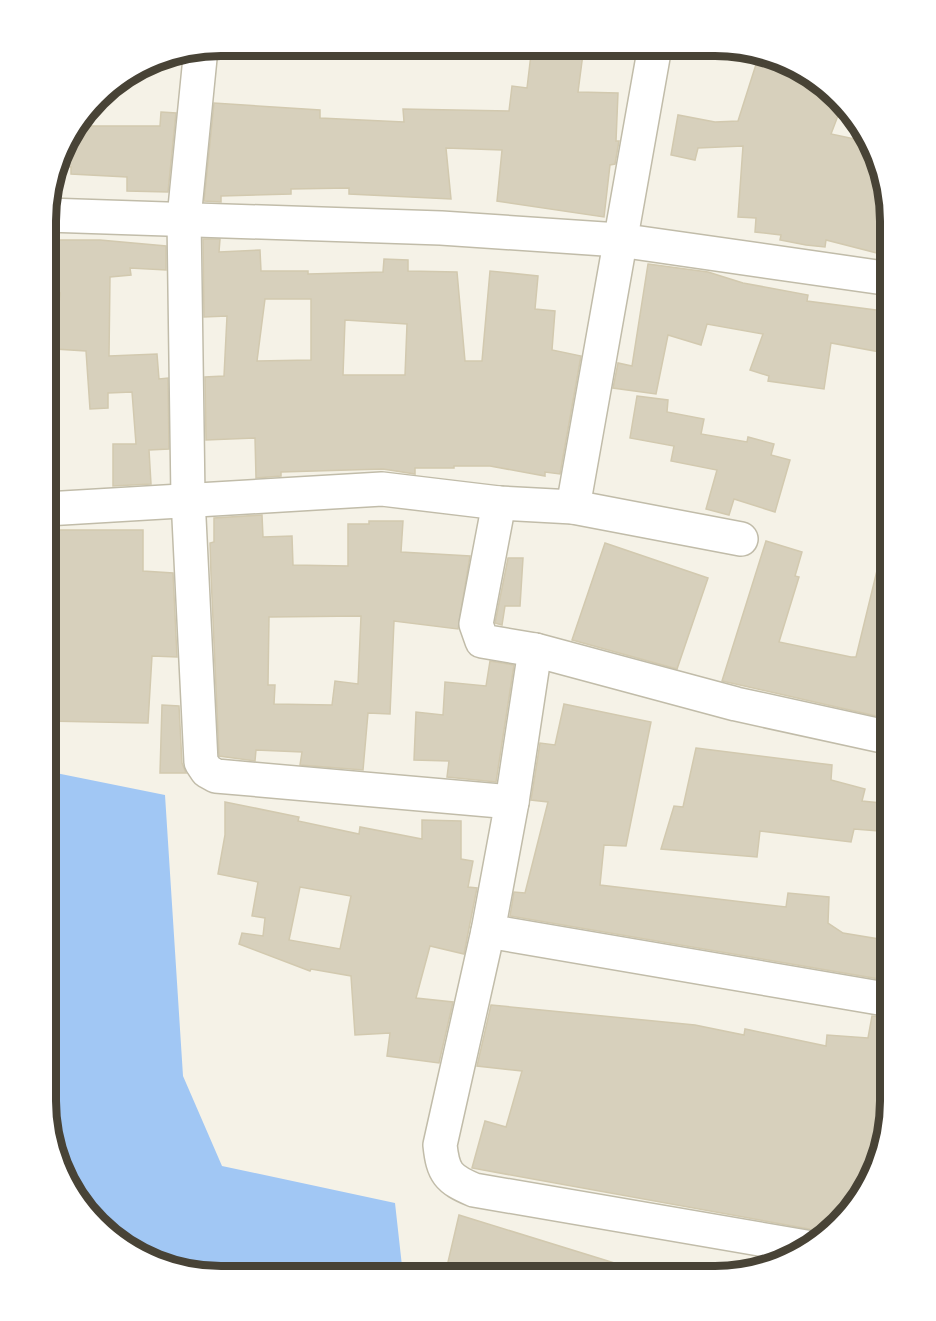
<svg xmlns="http://www.w3.org/2000/svg" width="936" height="1321" viewBox="0 0 936 1321" font-family="Poppins,sans-serif">
	<style>
		.water { fill: #a1c7f4 }
		.building { fill: #d7d0bc; stroke: #d2c9af; stroke-width: 1.5; fill-rule: evenodd }
		.lines { fill: none; stroke-linecap: round; stroke-linejoin: round }
		.minor-casing { stroke: #c1bca9; stroke-width: 36 }
		.minor { stroke: #fff; stroke-width: 33 }
		.rim { fill: none; stroke: #484336; stroke-width: 8 }
	</style>
	<rect width="100%" height="100%" fill="#f5f2e7"/>
	<path class="water" d="M46,771L165,795L183,1076L222,1166L395,1203L403,1275H198L114,1240L63,1178L45,1101Z"/>
	<g class="building">
		<path d="M532,46H584L578,92L618,93L616,141H619L615,164L610,165L604,217L497,201L502,150L446,148L451,199L349,194V188L291,189V194L221,196V202L204,201L214,103L320,110V118L404,122L403,109L509,111L512,86L527,88Z"/>
		<path d="M759,55L822,81L842,105L831,134L873,143L888,208L877,253L826,240L825,247L806,245L780,240L781,235L755,232L756,218L738,217L743,146L698,148L695,160L671,155L678,115L715,122L738,121Z"/>
		<path d="M161,112L176,113L168,192L127,191V177L71,174V167L57,166L68,133L74,126H160Z"/>
		<path d="M203,239H220L219,252L260,250L261,271H308V274L383,272L384,259L408,260V271L457,272L465,361H482L490,271L538,276L535,309L555,311L552,350L581,356L560,474L545,472V476L490,466H454V468H415V474L383,469L281,472V476L256,478L255,438L206,440L205,377L224,376L227,316L204,317ZM265,299H311V360L257,361ZM345,320L407,324L405,375H343Z"/>
		<path d="M51,240H100L166,246V270L130,268L131,275L110,277L109,356L157,354L159,379L168,378L169,449L149,450L151,484L113,486V444H136L132,392L108,393V408L90,409L86,351L55,349L60,293L49,292Z"/>
		<path d="M648,264L708,272L743,283L808,295L807,301L891,312V354L831,343L824,389L768,381L769,376L750,370L763,334L707,324L701,345L668,335L656,394L613,388L618,363L632,366Z"/>
		<path d="M637,396L668,400L667,412L704,419L701,434L747,442L748,437L774,444L771,455L790,460L775,512L734,499L729,515L706,509L717,470L671,461L674,446L630,438Z"/>
		<path d="M262,515L263,537L292,536L293,565L348,566V524H369V521H403L401,552L470,556L458,629L394,621L390,714L368,713L363,770L300,765L302,752L256,750L255,761L219,756L211,575L210,543L214,542V518ZM361,616L358,684L335,681L332,705L274,704L275,685H268L269,617Z"/>
		<path d="M46,530H143V571L173,573L177,657L152,656L148,723L46,721Z"/>
		<path d="M766,541L802,552L795,576L799,577L779,642L851,657H856L881,554L891,555V698L885,718L722,681Z"/>
		<path d="M605,543L708,578L677,669L572,640Z"/>
		<path d="M508,558H523L520,606H505L502,625L495,623Z"/>
		<path d="M490,661L514,665L496,782L447,777L449,761L414,760L416,712L443,715L445,682L486,686Z"/>
		<path d="M564,704L651,722L626,846L604,845L600,885L786,907L788,893L829,897L828,923L843,933L891,941V981L510,916L514,892L525,893L548,802L531,800L540,743L555,745Z"/>
		<path d="M162,705L179,706L182,763L186,773H160Z"/>
		<path d="M696,748L832,765L831,780L865,789L862,801L891,804V832L854,829L851,842L760,831L757,857L661,849L674,806L683,807Z"/>
		<path d="M225,802L299,817L298,821L359,834L360,827L422,839V820L461,821V859L473,861L468,887L477,888L464,954L430,946L416,998L453,1002L439,1063L387,1056L390,1033L355,1035L351,976L311,969L310,971L239,944L242,933L263,936L265,918L252,916L258,882L218,874L225,835ZM300,887L351,896L340,949L289,940Z"/>
		<path d="M491,1005L695,1025L744,1035L745,1029L826,1046L827,1035L868,1038L872,1016L891,1018V1111L885,1110L876,1155L861,1198L820,1235L809,1229L472,1168L485,1121L506,1127L522,1071L477,1066Z"/>
		<path d="M459,1215L634,1269L633,1276L445,1275Z"/>
	</g>
	<g class="lines">
		<defs>
			<g id="minor">
				<path d="M201,48L184,218L188,498L201,762L207,771L216,776L512,802L488,931L891,1000"/>
				<path d="M47,215L441,228L619,240L891,279"/>
				<path d="M499,503L476,624L482,641L535,650L736,704L891,738"/>
				<path d="M573,507L655,46"/>
				<path d="M46,509L382,489L499,503L573,507L741,539"/>
				<path d="M512,802L535,650"/>
				<path d="M488,931L440,1145C443,1173 448,1179 474,1190L806,1247"/>
			</g>
		</defs>
		<use href="#minor" class="minor-casing"/>
		<use href="#minor" class="minor"/>
	</g>
	<path d="M0 0H936V1321H0ZM221 56H715A165 165 0 0 1 880 221V1101A165 165 0 0 1 715 1266H221A165 165 0 0 1 56 1101V221A165 165 0 0 1 221 56Z" fill="#fff" fill-rule="evenodd"/>
	<path class="rim" d="M221 56H715A165 165 0 0 1 880 221V1101A165 165 0 0 1 715 1266H221A165 165 0 0 1 56 1101V221A165 165 0 0 1 221 56Z"/>
</svg>
